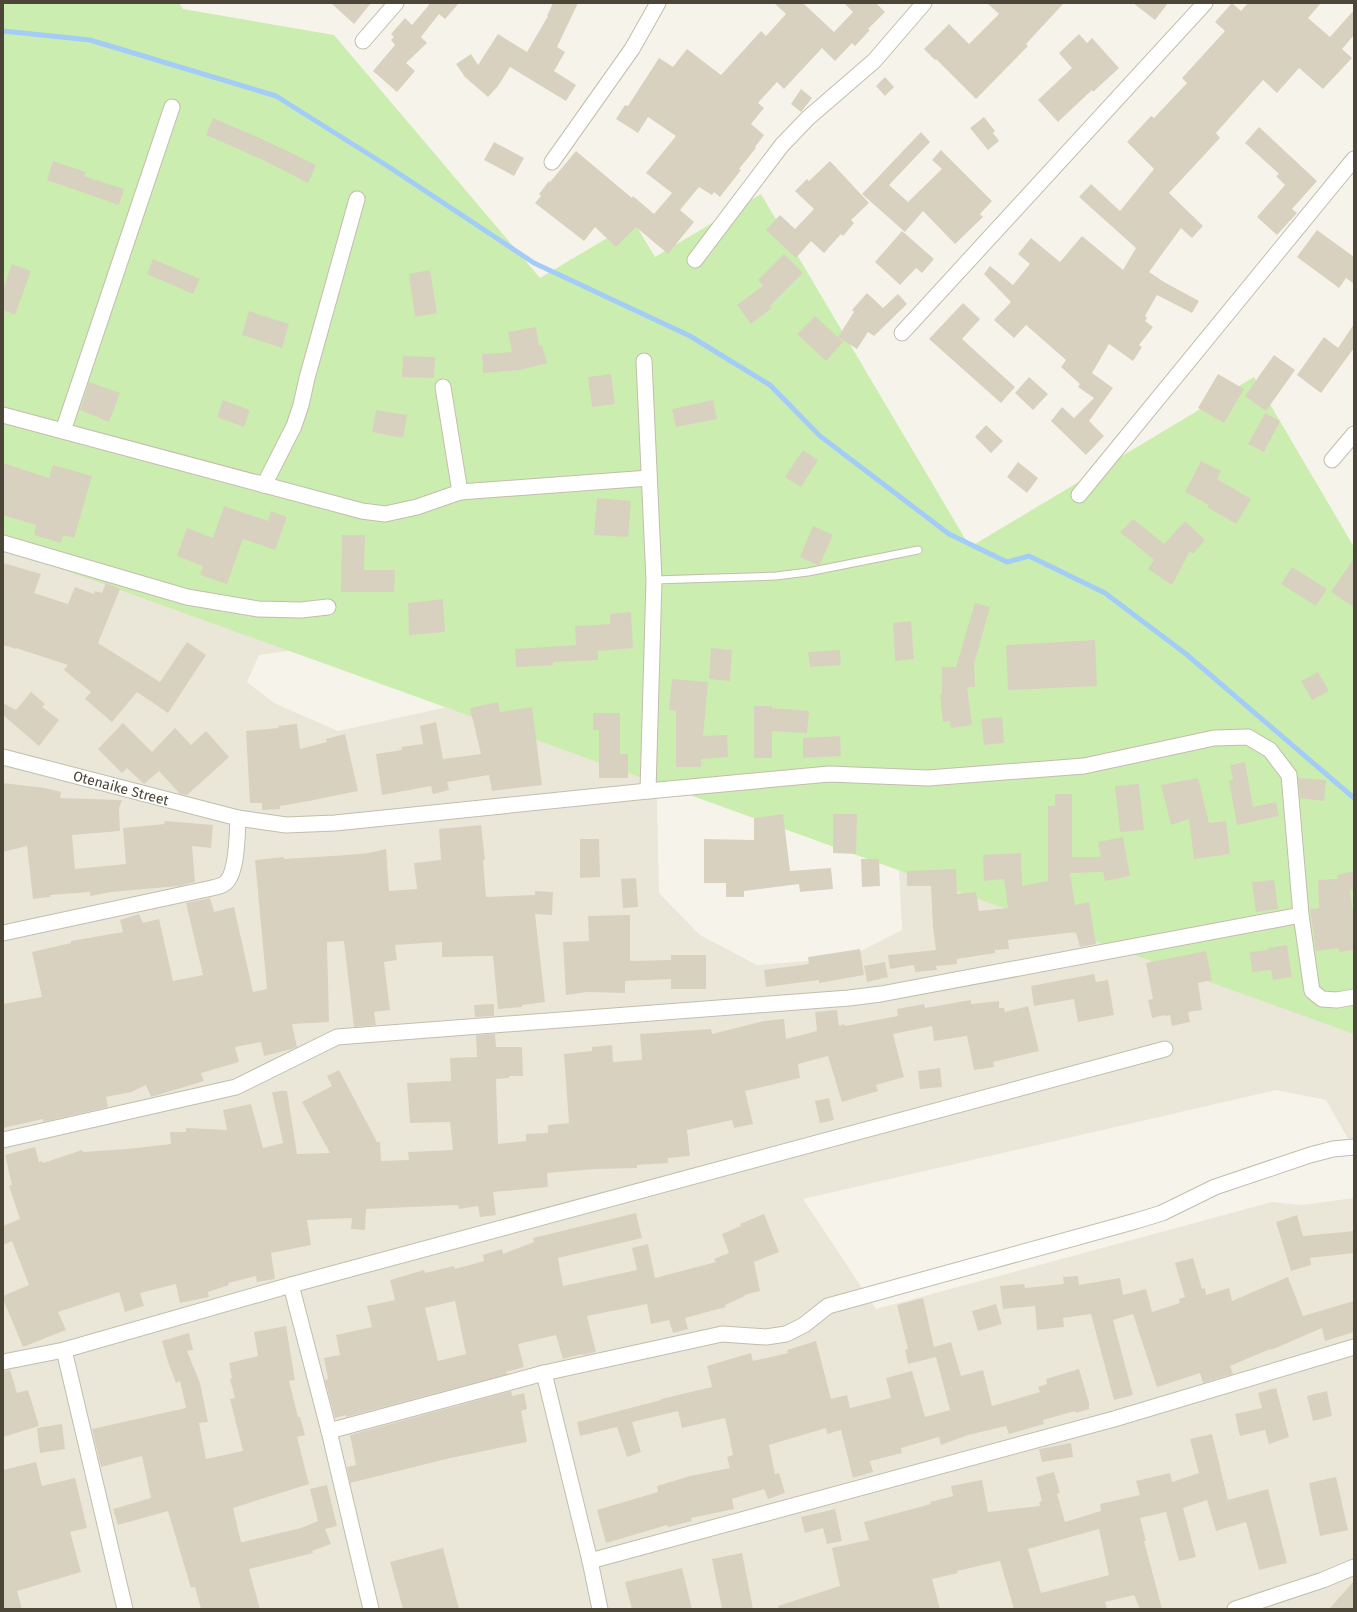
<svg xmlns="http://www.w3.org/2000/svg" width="1357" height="1612" viewBox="0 0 1357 1612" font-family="'Fira Sans',sans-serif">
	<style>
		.residential { fill: #ebe7d8 }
		.green { fill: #ccedb0 }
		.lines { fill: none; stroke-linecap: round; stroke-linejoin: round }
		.stream { stroke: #a3ccf7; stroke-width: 5 }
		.building { fill: #d9d1bf; fill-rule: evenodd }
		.service-casing { stroke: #c3bdac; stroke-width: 9 }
		.minor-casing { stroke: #c3bdac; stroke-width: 17 }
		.service { stroke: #fff; stroke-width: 7 }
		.minor { stroke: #fff; stroke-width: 15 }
		.labels { text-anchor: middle; stroke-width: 3.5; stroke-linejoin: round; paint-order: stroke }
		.street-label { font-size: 14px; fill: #4b4637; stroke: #fff }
	</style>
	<rect width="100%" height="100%" fill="#f6f4ea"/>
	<path class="residential" d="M3,397L401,635L259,655L247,682L274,703L338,731L547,685L656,746L659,893L700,935L757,965L847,958L902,930L895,788L1354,846V1149L1326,1100L1276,1090L803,1199L876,1309L1272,1202L1302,1205L1354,1198V1609H3Z"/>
	<path class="green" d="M3,3H179L183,9L334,35L540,278L634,222L655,257L761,194L970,547L1254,377L1354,547V1034L3,548Z"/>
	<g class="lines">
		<path class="stream" d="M3,31L90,40L276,96L389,167L534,263L690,336L770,385L820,436L949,534L1007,562L1029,556L1105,593L1186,654L1354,798"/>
	</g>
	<g class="building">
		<path d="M331,3H371L354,24Z"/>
		<path d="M427,3H459L445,19L439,14L421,37L427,43L406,63L415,71L397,92L373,71L395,45L391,40L394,37L391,34L405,18L412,25L429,5Z"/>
		<path d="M553,3H578L557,47L565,52L554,71L576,85L566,101L510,67L498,86L488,97L465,77L456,64L471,54L478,65L498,34L527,52L548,16H547Z"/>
		<path d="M774,3H803L834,32L853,12L844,3H876L885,12L868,29L870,30L855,46L852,43L835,61L822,48L784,89L777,82L758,103L764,108L751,124L764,135L755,147L756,148L739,169L741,170L720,197L714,192L712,195L699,187L680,210L694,222L668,254L636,227L616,247L595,227L584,241L535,203L541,196L539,194L549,181L550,182L576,151L632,198L633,196L654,214L672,193L646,173L676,136L648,117L638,133L616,119L625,105L628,106L659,58L673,67L687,49L721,75L761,31L766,36L786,14Z"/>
		<path d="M987,3H1064L1026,44L1028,46L976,99L936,59L935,60L924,49L949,24L969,44L999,14Z"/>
		<path d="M1133,3H1168L1155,20Z"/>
		<path d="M1232,3L1241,11L1248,3H1321L1308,18L1330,37L1354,10V35L1342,49L1352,58L1323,89L1299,68L1277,93L1263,80L1216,133L1220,138L1169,193L1203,226L1192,238L1181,228L1149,272L1164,282L1199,301L1192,313L1157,295L1145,316L1147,318L1145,321L1153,327L1139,345L1142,347L1133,361L1109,344L1092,373L1113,388L1089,421L1104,436L1086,455L1051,421L1062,407L1074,418L1094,398L1078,387L1080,384L1061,367L1066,360L1026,325L1014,338L994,320L1011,302L984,274L990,266L1013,285L1030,264L1018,254L1031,238L1060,262L1082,236L1123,270L1136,248L1079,197L1091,184L1120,211L1154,169L1127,142L1151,116L1154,118L1187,83L1182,78L1225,31L1215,22Z"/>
		<path d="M1079,34L1087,43L1092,38L1119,68L1093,92L1092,90L1058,122L1038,100L1072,68L1059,53Z"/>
		<path d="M885,77L894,87L885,96L876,86Z"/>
		<path d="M801,89L812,98L801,112L791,104Z"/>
		<path d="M984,117L995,131L993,133L999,141L988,150L970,128Z"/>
		<path d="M213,118L264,140L316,165L308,183L263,160L206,135Z"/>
		<path d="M1259,127L1317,181L1292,209L1297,213L1277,235L1257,217L1285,185L1276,176L1279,174L1245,143Z"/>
		<path d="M921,132L930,142L889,185L908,202L942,169L932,160L941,150L992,201L980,214L983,217L955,244L923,211L905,232L862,194Z"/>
		<path d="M494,142L524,158L514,176L484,160Z"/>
		<path d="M53,161L86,172L84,176L124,189L119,205L47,180Z"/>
		<path d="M830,161L869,203L851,220L854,223L843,236L841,234L824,253L811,241L796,258L766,230L780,215L795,229L814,209L795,191L807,179L809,181Z"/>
		<path d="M1317,230L1354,257V284L1346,278L1339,288L1297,257Z"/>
		<path d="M902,231L934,259L922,273L916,268L900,285L875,262Z"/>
		<path d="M784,254L803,273L770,306L772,308L751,324L737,305L763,286L758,280Z"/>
		<path d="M153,259L200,279L193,294L147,274Z"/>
		<path d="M12,264L31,271L15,315L3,310V289Z"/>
		<path d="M430,270L437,313L415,317L409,274Z"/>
		<path d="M867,293L883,308L898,294L907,304L874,336L868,332L857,349L838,337L854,312L852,310Z"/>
		<path d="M963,303L980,319L962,339L1015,387L1001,403L929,339Z"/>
		<path d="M249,311L289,324L282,348L242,335Z"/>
		<path d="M815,316L843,342L826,361L797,334Z"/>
		<path d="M1354,324V348L1321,393L1297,375L1324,337L1338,348Z"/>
		<path d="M536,327L539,346L542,345L547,363L520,370L483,373L482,354L512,352L508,332Z"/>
		<path d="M1274,355L1295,370L1266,411L1245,396Z"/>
		<path d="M403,356L435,357L434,378L402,377Z"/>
		<path d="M611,374L615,404L592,407L588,377Z"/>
		<path d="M1218,374L1244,389L1224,423L1198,408Z"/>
		<path d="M1029,377L1048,394L1033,410L1015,393Z"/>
		<path d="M89,382L120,393L109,422L80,410Z"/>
		<path d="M223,400L250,410L244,427L217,417Z"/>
		<path d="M713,400L717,419L676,427L672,409Z"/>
		<path d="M376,410L407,415L403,438L372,432Z"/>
		<path d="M1265,413L1280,421L1264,452L1248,444Z"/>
		<path d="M986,425L1003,441L991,453L975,437Z"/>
		<path d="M803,450L818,460L801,487L785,477Z"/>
		<path d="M1201,461L1221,471L1217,479L1251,499L1236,524L1207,507L1209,505L1185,492Z"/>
		<path d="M1018,462L1038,478L1027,493L1007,477Z"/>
		<path d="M3,463L49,478L53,465L92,476L74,538L63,535L61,543L34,535L36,525L3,515Z"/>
		<path d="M597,498L631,501L628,537L594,535Z"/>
		<path d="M224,506L268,521L271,511L287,517L275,550L243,539L227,584L200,575L203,566L177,556L187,528L213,538Z"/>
		<path d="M1133,519L1164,544L1185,521L1205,540L1193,554L1190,551L1172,585L1148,569L1154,560L1120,532Z"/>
		<path d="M813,526L833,535L820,564L818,565L800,557Z"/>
		<path d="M342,535H365L364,570H395L394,592H341Z"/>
		<path d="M1354,558V607L1331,592Z"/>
		<path d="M3,563L41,574L34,593L68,604L75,587L94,594L95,591L102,593L106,583L120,589L98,643L160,682L187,642L206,655L168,713L137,692L112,722L85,699L91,692L64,670L68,665L16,648V649L3,645Z"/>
		<path d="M1292,567L1327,589L1316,606L1281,584Z"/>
		<path d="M443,599L445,632L409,635L408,603Z"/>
		<path d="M975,603L990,607L974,664L975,687H967L972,725L951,728L950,721L943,722L940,695L942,694V667H956Z"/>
		<path d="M631,612L633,648L598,651V660L553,662V665L516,667L515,649L576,645L575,626L610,624V614Z"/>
		<path d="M911,621L914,659L895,661L893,623Z"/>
		<path d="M1095,640L1097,686L1008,690L1006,645Z"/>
		<path d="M711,648L732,650L730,681L709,679Z"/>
		<path d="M840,650L841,665L810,667L808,652Z"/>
		<path d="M1318,672L1329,691L1312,700L1301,681Z"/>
		<path d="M672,679L708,682L703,736L727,735L728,757L701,759V767H676V711L669,710Z"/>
		<path d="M31,692L45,704L42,707L59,720L39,746L3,715V703L16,710Z"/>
		<path d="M498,702L500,712L532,707L542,785L492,791L489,775L447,782L449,790L433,794L431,786L382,795L376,754L402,750L401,747L423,744L420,726L436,722L443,759L481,754L470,708Z"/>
		<path d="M754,706H772V708L809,711L807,733L772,731V758H754Z"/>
		<path d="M593,713H620V754H628V778H599V730H593Z"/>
		<path d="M1002,717L1004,743L984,745L981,719Z"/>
		<path d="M123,723L152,752L175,728L191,745L206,731L229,757L187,795L180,794L159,771L144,784L127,768L122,773L98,749Z"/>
		<path d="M297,724L300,749L327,742L326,739L345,734L358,791L309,801L280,806V809L262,810V803H250L246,731L279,728L278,726Z"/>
		<path d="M840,736L841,756L803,758V738Z"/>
		<path d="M1245,762L1253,807L1276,802L1279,816L1237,825L1229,781L1233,780L1230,765Z"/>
		<path d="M1198,778L1209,823L1226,821L1230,854L1194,859L1189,819L1171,825L1161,785Z"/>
		<path d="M1298,778L1326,780L1324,801L1300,798Z"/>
		<path d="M3,783L45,788L61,792L60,798L122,800L119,808L120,831L72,835L75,869L126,864L123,828L164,824L165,821L213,825L211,848L192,846L195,882L179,886L111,892L90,896V892L50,895V897L33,899L27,846L3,852Z"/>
		<path d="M1139,784L1144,830L1120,832L1115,786Z"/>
		<path d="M1055,794H1072V857H1101L1098,842L1123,837L1130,876L1105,881L1103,872L1070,873L1075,905L1089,902L1096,944L1080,947L1076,932L1008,940L1009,949L995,950V953L957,959V964L936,966L937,970L915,972L914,965L890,969L888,955L936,950L933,927L931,886H907V871L956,869L957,894L976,892L979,911L1008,908L1004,879L984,881L983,855L1021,853L1022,886L1048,881V806H1055Z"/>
		<path d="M783,814L790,871L831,868L833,889L800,892L799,884L744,891V897H726V883H704V839L754,840V818Z"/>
		<path d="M833,814H857L856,854L833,853Z"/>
		<path d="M481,825L485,860H483L486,897L535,895V891L553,892L552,915L535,914L545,1002L522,1005V1007L498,1009L493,956L442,957V942L395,945L397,960L384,962L390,1010L374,1012L376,1025L354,1027L344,941L327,942L329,1022L292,1024L297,1047L292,1049L264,1056L261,1042L235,1047L239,1062L201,1073L204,1081L151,1097L146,1085L131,1092L106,1097L108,1107L43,1122V1119L3,1128V1004L42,997L32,952L71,943V941L123,932L120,920L139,914L143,923L159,919L173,981L203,975L186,903L210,898L214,912L234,907L253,992L267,989L255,860L284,857V859L347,855L369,853L386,849L389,891L417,889L414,863L441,860L439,829Z"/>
		<path d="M580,839H599L600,877L580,878Z"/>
		<path d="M861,859H879L880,886L862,887Z"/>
		<path d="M1354,871V889L1350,890L1354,921V950L1339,952V948L1316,951L1310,909L1319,908L1318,880L1338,879L1337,875Z"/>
		<path d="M636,878L638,907L623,908L621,879Z"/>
		<path d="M1274,880L1278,909L1256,912L1252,882Z"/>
		<path d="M630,915V961L671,960V955H706V989H671V979L625,981V993L587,992L566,995L563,942L589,941L588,916Z"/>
		<path d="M1287,945L1292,977L1273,980L1271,970L1252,972L1250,952L1268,950V948Z"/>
		<path d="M860,949L864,975L819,983V980L766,987L764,970L809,964L808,957Z"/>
		<path d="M1206,951L1212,980L1198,983L1202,1010L1188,1012L1190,1022L1172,1026L1170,1015L1165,1016V1015L1152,1018L1148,1000L1153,999L1146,963Z"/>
		<path d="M885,962L888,977L867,982L864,966Z"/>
		<path d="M1094,974L1096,982L1108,980L1114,1015L1078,1022L1074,999L1034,1006L1031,986Z"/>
		<path d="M971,1000V1004L999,1001V1008H1004L1005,1012L1028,1006L1039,1051L993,1062L994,1067L974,1070L967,1036L934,1041L932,1026L893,1034L904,1077L876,1085L878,1091L842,1102L828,1056L798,1064L800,1078L745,1091L753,1124L734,1128L732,1120L687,1130L690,1156L668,1158V1163L637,1165V1168L595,1169L547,1173L548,1187L493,1192L496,1215L480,1217L478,1206L459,1209L458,1205L366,1209L365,1230L351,1229L352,1218L307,1220L311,1245L271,1253L275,1279L257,1282L256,1276L228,1283L229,1285L208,1292L209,1297L180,1303L176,1284L140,1293L144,1306L125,1312L119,1292L58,1312L66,1330L23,1347L3,1299V1296L29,1285L12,1241L3,1245V1226L20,1219L9,1186L12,1185L5,1155L35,1147L39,1162L42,1161L43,1163L82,1150L83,1152L127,1149L171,1144L170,1132H186V1128L227,1130L223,1110L251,1104L263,1148L283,1143L272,1092L281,1091H287L297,1154L330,1153L302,1102L332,1086L327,1076L339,1070L377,1142H380L381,1161L409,1160L408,1152L453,1150L450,1122L410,1123L407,1083L451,1081L450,1058L477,1057L476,1035L495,1034L496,1047H522L523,1076H509V1078L496,1079L498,1144L526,1141V1134L548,1133V1125L569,1123L564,1054L592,1051V1047L612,1045L613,1062L642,1060L640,1034L711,1029L712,1034L764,1021L784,1019L786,1039L817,1031L815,1012L837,1010L839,1026L844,1024L845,1026L898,1016L897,1009L924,1004L925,1008Z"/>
		<path d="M494,1004V1016L475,1017L474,1005Z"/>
		<path d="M940,1068L942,1087L920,1089L918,1071Z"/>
		<path d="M829,1098L834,1120L820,1123L815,1101Z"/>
		<path d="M636,1213L642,1238L558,1258L563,1286L637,1270L632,1248L648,1244L655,1278L716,1262L714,1259L729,1253L722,1234L741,1226L740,1224L764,1214L779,1252L754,1262L760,1291L744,1295L745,1296L725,1305L726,1307L685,1318L688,1329L673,1333L669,1320L651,1324L647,1304L587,1316L596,1352L582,1355V1354L563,1359L556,1335L518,1344L524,1367L506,1372L507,1374L346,1417V1415L335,1418L325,1380L328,1379L324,1358L340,1355L336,1335L372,1327L367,1306L395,1300L390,1280L424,1270L425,1273L454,1266L455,1269L484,1261L483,1255L502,1249L503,1254L534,1242L533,1238ZM455,1301L466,1354L438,1361L425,1308Z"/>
		<path d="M1297,1215L1303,1236L1354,1231V1253L1310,1258L1311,1265L1291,1271L1276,1222Z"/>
		<path d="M1193,1258L1202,1289L1205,1288L1206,1295L1229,1288L1232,1301L1288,1277L1303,1316L1354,1301V1332L1325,1341L1322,1328L1271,1350L1270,1349L1230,1366L1233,1374L1203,1383L1200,1373L1157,1387L1133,1314L1113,1320L1133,1395L1114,1400L1091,1314L1063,1318L1064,1327L1037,1330L1035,1306L1003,1309L1000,1286L1024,1284L1025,1288L1064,1284L1063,1277L1078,1276L1079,1285L1120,1278L1123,1295L1146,1289L1152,1312L1180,1303L1179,1299L1185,1297L1175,1263Z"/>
		<path d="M923,1298L934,1347L951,1342L961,1376L983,1370L992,1406L1040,1392L1038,1387L1047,1384L1046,1379L1079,1369L1089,1403V1409L1076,1413L1075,1411L1043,1420L1044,1424L1009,1434L1006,1426L968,1435L941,1445L939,1437L901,1448L902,1453L870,1461L873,1472L853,1478L841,1430L827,1434L826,1428L769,1445L775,1474L779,1473L785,1493L768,1499L764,1489L732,1499L734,1509L691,1518L692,1521L668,1527L667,1525L606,1543L597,1510L658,1492L657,1486L690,1476L730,1468L727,1457L733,1455L729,1435L725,1418L682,1428L678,1411L632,1422L641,1452L627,1457L617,1427L580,1436L577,1422L661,1400V1399L712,1387L707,1366L751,1353L753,1361L788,1353L787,1350L816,1341L831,1399L847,1395L850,1408L891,1398L886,1378L912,1371L925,1417L950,1410L936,1357L908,1364L905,1350L908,1349L897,1305Z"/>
		<path d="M996,1304L1002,1324L978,1331L972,1311Z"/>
		<path d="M286,1326L295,1380L289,1381L298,1417H300L305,1435L297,1437L309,1484L233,1508L241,1542H243L301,1528L318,1521L310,1489L327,1485L337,1526L325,1529L331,1544L312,1551L313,1553L249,1569L260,1609H201L195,1587L191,1588L168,1511L118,1525L113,1509L151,1498L142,1456L101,1467L92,1429L186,1408L180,1381L176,1383L168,1362L162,1341L189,1333L193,1350L187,1351L200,1383L208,1422L199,1423L206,1459L243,1451L230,1399L235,1398L230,1379L232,1378L229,1363L258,1356L254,1332Z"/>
		<path d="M10,1370L17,1393L28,1390L39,1426L3,1437V1371Z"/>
		<path d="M1276,1388L1289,1437L1269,1444L1265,1430L1240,1436L1235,1414L1262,1408L1258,1393Z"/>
		<path d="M511,1391L512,1396L524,1393L527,1409L521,1411L527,1442L446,1459L350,1483L347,1467L356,1465L350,1435Z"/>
		<path d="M1327,1391L1332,1416L1313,1421L1307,1396Z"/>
		<path d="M62,1424L65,1449L40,1453L37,1428Z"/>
		<path d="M1212,1434L1228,1500L1268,1489L1287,1563L1259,1570L1246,1522L1216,1531L1207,1500L1183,1508L1196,1557L1179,1561L1166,1512L1140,1518L1146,1541H1144L1162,1609H1140L1134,1595L1105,1602L1107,1609H1014L1000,1561L957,1571L958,1573L932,1579L940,1609H779L778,1606L840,1586L832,1548L869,1540L864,1522L931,1504L930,1502L953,1496L951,1486L982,1480L988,1512L1040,1506L1039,1502L1042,1501L1036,1477L1054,1472L1060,1493L1057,1494L1065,1522L1101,1511L1100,1504L1140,1495L1136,1481L1170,1473L1172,1482L1199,1473L1190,1439ZM1099,1529L1109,1575L1041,1593L1028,1549Z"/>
		<path d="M1071,1443L1073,1457L1042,1462L1039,1449Z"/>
		<path d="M36,1462L42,1486L75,1478L87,1528L70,1532L81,1572L17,1591L22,1609H3V1470Z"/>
		<path d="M1336,1477L1348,1530L1320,1536L1309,1483Z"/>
		<path d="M835,1509L842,1541L827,1544L823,1528L805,1533L801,1517Z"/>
		<path d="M443,1548L459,1609H403L390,1562Z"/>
		<path d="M742,1553L753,1609H722L712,1559Z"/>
		<path d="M682,1568L692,1609H632L625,1582Z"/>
		<path d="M1354,1581V1609H1329Z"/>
	</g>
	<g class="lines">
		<defs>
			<path id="service" d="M654,580L776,576L808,572L918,550"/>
			<g id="minor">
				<path d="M363,41L396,3"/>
				<path d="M552,162L632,49L658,3"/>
				<path d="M695,260L782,145L808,118L874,61L924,3"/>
				<path d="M902,333L1205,3"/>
				<path d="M443,387L460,492"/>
				<path d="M3,415L362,511L385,514L417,507L460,492L649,478"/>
				<path d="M63,431L172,107"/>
				<path d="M1332,460L1354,434"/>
				<path d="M264,485L294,426L301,405L307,378L357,199"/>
				<path d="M1079,495L1354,159"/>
				<path d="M3,543L187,597L258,609L301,610L328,607"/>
				<path d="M3,757L238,818"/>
				<path d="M648,791L829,774L928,778L1084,766L1214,738L1248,737L1270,750L1289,775L1301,915"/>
				<path d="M3,933L212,888C216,887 221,886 224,884C238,875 237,833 238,818L286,825L335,823L648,791L654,580L644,361"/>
				<path d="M3,1140L236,1087L337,1037L849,998L881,994L1301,915L1312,991L1322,999L1337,1000L1354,997"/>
				<path d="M291,1285L329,1431L371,1609"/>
				<path d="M64,1350L125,1609"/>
				<path d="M3,1362L64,1350L291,1285L1165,1049"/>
				<path d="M544,1373L590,1561L600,1609"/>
				<path d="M329,1431L544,1373L722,1334L766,1337L786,1334L804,1325L828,1306L1136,1221L1162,1213L1215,1187L1310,1155L1333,1149L1354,1147"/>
				<path d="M590,1561L1114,1419L1354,1347"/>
				<path d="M1235,1609L1323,1580L1354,1567"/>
			</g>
		</defs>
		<use href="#service" class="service-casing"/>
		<use href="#minor" class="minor-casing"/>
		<use href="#service" class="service"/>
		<use href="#minor" class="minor"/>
	</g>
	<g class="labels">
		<g class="street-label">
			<text transform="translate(121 788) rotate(15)" y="5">Otenaike Street</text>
		</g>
	</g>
	<rect width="1357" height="1612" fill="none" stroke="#4b4637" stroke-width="8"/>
</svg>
